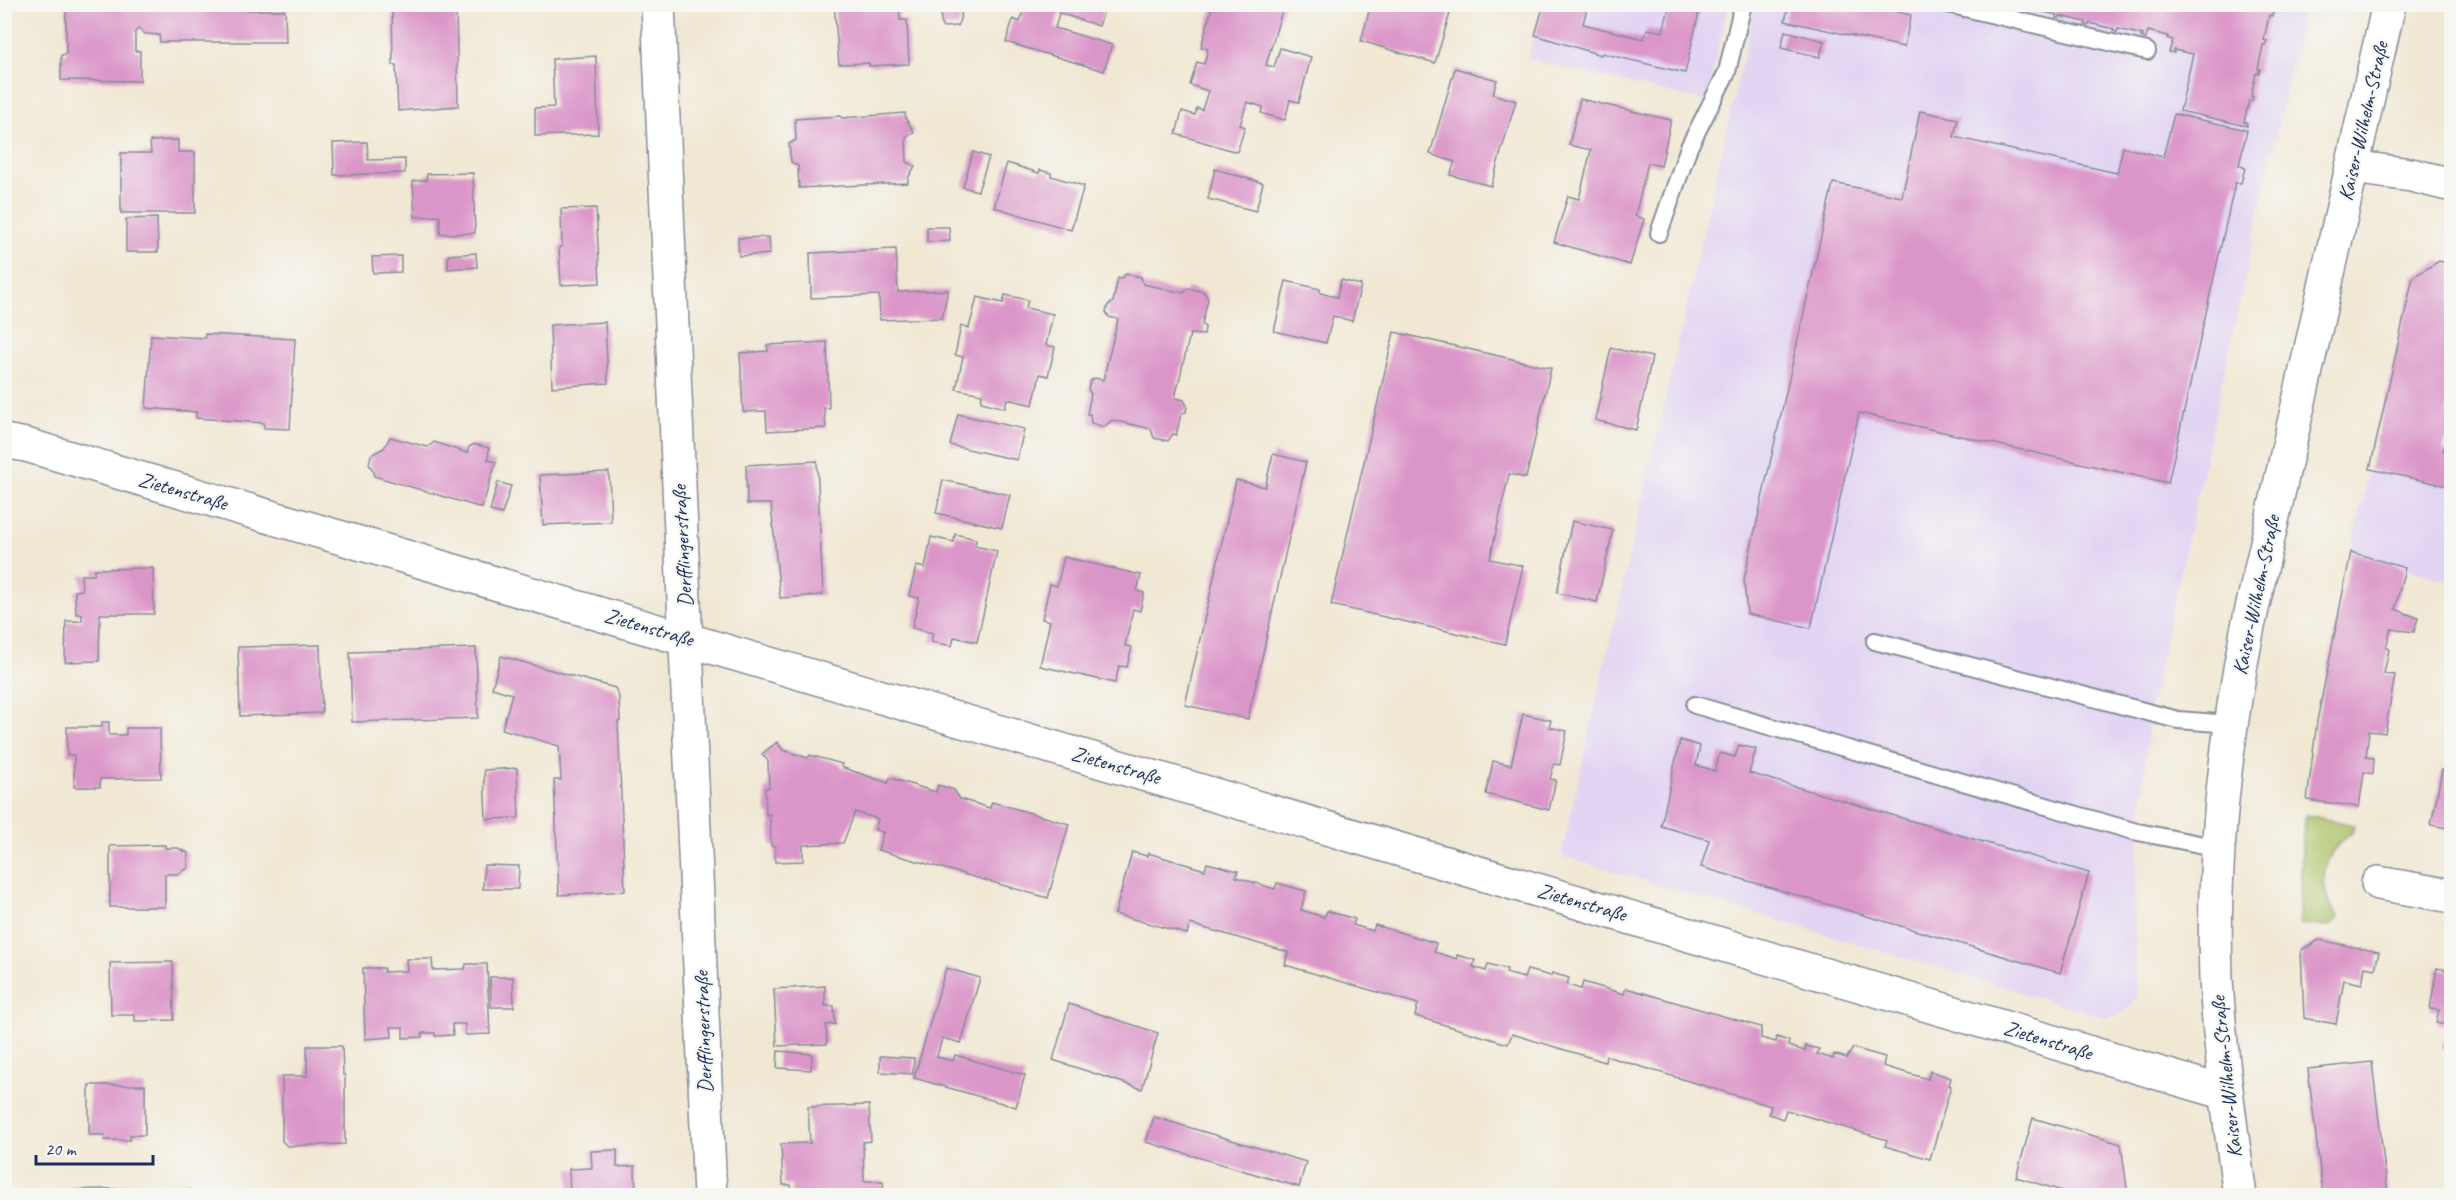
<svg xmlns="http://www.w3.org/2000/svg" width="2456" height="1200" viewBox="0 0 2456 1200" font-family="Caveat,sans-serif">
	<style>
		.built { fill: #e2d4f3 }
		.green { fill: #adc266; stroke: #647862; stroke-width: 1.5 }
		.building { fill: #db96c9 }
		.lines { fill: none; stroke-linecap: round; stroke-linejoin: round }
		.service-casing { stroke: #868c99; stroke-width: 20 }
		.minor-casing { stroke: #868c99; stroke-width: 36 }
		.secondary-casing { stroke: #868c99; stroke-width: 36 }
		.service { stroke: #fff; stroke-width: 16 }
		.minor { stroke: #fff; stroke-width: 33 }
		.secondary { stroke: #fff; stroke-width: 33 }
		.labels { text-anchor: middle; stroke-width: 4.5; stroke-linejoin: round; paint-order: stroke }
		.street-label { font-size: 21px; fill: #1b2f5e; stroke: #f6f6f2 }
	</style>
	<rect width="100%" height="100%" fill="#f6f6f2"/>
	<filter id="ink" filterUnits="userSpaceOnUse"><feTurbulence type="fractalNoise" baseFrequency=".0167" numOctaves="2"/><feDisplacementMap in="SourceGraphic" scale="12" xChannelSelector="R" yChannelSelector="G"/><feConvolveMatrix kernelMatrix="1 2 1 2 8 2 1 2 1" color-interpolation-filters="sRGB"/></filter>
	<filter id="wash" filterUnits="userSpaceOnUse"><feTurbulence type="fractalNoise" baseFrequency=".008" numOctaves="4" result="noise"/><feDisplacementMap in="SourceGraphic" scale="24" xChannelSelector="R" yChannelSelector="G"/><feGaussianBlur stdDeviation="1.35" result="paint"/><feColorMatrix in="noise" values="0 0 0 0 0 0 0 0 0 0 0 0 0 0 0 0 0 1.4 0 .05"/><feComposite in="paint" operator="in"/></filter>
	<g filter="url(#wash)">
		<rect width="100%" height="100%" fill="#f1e8d4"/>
		<g class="built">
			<path d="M1543,5H1728L1706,102L1527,59Z"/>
			<path d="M1755,5H2305L2149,714L2134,907L2137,996L2131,1005L2119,1015L2104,1017L1561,856Z"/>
			<path d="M2377,436L2451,453V582L2351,552Z"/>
		</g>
		<path class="green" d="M2306,815L2354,825L2352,833C2320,854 2315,888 2339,918L2330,926L2300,924L2302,844Z"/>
		<g id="blocks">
			<g class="building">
				<path d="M66,4H237V10H285L286,42H160L159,35L145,34L139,28L135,32V51H140V81L61,80V55L66,54Z"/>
				<path d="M392,4H456L458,106L398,111L396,65H393Z"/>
				<path d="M834,4H899L900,20H907L909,64L869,66V63L839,64Z"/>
				<path d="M939,4H964L958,26L942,27Z"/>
				<path d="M999,4H1106L1099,26L1059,13L1055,28L1112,45L1104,71L1006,42L1013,19L1020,22L1023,12Z"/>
				<path d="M1213,4H1284L1266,65L1274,67L1280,48L1311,57L1299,102L1290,100L1285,120L1261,113L1263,107L1247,102L1240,125L1245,127L1237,152L1176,134L1182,111L1195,115L1197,108L1202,110L1208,91L1190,85L1197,62L1204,64L1208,49L1201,47Z"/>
				<path d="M1371,4H1447L1446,8L1451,10L1435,63L1361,41Z"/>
				<path d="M1544,4H1588L1583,24L1644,39L1647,29L1663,32L1669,8L1656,4H1701L1685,73L1602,53L1601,55L1535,35Z"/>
				<path d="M1789,4H1861L1911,15L1904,47L1785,21Z"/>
				<path d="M2016,4H2272L2270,11L2273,12L2272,16L2269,15L2264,40L2267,41L2265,45H2263L2258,69H2260L2259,73H2256L2251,96L2253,97L2252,101H2249L2244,122H2247V126L2180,111L2193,54L2174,50V53L2169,52L2173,40L2167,38L2168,36L2148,31L2146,39L2141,37L2143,35L2118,29L2117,32L2113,31L2114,29L2090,23L2089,25H2085L2086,22L2060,16V18H2056L2057,15L2031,9L2030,12L2027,11L2028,8Z"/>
				<path d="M1785,31L1824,41L1820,57L1781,48Z"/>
				<path d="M596,56L598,134L535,136V108L554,107L552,59Z"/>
				<path d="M1455,68L1497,80L1493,94L1516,101L1491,186L1450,175L1455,162L1430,154Z"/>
				<path d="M1580,99L1671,120L1661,166L1648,163L1635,216L1644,219L1630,265L1554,242L1568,196L1579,199L1591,150L1569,145Z"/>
				<path d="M1920,111L1958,119L1954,137L2117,173L2123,147L2163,157L2174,114L2247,130L2239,165L2245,168L2241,183H2235L2168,483L1859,413L1811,628L1747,614L1744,579L1833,183L1902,197Z"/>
				<path d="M905,113L906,119L914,132L906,137L907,162L915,166L908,178V183L799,188L798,166L791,162L789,144L796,140L795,119L840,116L842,118Z"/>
				<path d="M178,140V152H195V213H121V153H151L150,141Z"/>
				<path d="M367,142L368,160L405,159V173L334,175L333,143Z"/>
				<path d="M973,152L989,157L978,191L963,187Z"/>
				<path d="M1007,163L1039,173L1040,170L1051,173V176L1084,186L1071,230L994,207Z"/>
				<path d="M1215,169L1263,183L1256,211L1208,199Z"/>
				<path d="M473,173L475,233L440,234V216L415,217L413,181L426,180L427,174Z"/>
				<path d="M596,208L600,283L561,285L559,247L562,246L561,209Z"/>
				<path d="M157,218L158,252H126V219Z"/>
				<path d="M927,227H949L950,241L927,242Z"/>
				<path d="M769,237L770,254L739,256L738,238Z"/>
				<path d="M896,249L898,292L948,290L942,318L880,320L879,295L811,298L810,253Z"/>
				<path d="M476,253L477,267L448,269V255Z"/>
				<path d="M401,256V272L373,273L372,257Z"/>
				<path d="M2439,261L2452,265V400L2447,414L2452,415V424L2443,451L2452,453V487L2370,469L2413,277Z"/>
				<path d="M1126,274L1141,277L1143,284L1184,293L1188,288L1204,292L1208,299L1202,324L1205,327L1204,335L1190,334L1175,398L1184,400L1187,406L1186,412L1181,414L1176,435L1173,434L1168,441L1154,438L1151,429L1112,420L1104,427L1091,423L1090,414H1087L1091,394L1088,389L1090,381L1095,378L1103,380L1118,319L1109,317L1106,312L1108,305L1113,302L1118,278L1121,279Z"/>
				<path d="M1341,280L1361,285L1352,321L1333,316L1326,343L1274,331L1286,281L1320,289V293L1337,297Z"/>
				<path d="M1005,295L1028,300L1026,308L1053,314L1046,345L1055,347L1048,376L1040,374L1033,405L1007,399L1005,408L981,402L982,394L956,389L963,357L955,355L961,326L969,328L977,297L1003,303Z"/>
				<path d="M605,322L608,383L552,387L550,325Z"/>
				<path d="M1394,332L1551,368L1526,478L1509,474L1490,559L1523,566L1505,644L1331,605Z"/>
				<path d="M205,334L295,339L290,429L264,428V423L196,418V412L146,408L151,335L205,338Z"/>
				<path d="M827,342L829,408H824L826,428L767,431L766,411L743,412L740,353L768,351L767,345Z"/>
				<path d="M1611,348L1652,357L1636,430L1595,420Z"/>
				<path d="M958,414L1024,429L1017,460L950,445Z"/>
				<path d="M390,437L428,447L434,442L467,453L469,447L474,444L489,448L488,460L496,462L482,508L374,476V472L369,464L371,455L384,448Z"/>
				<path d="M1273,454L1306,462L1248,719L1185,705L1236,480L1265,487Z"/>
				<path d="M817,461L823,595L780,598L771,504H747L746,465Z"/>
				<path d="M609,472L611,522L543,525L540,475Z"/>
				<path d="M943,480L1010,495L1002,528L936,513Z"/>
				<path d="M498,482L511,486L502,514L490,511Z"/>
				<path d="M1572,521L1613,530L1597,602L1557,593Z"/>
				<path d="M955,534L976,539L975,546L997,551L977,642L954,637L952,646L931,642L933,633L912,628L919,598L909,596L916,566L925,568L931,537L954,542Z"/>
				<path d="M2351,552L2405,568L2395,609L2418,618L2414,632L2391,629L2386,648L2389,649L2384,674L2395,675L2385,733L2369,731L2366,757L2374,758L2373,774L2364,772L2359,807L2307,800L2317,721Z"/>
				<path d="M1064,557L1141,575L1137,591L1144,593L1140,611L1133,609L1125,646L1132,647L1127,667L1119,666L1115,683L1040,666L1050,621L1042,619L1050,584L1057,586Z"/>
				<path d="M153,568L154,614H100L99,661L65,662L66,621H82V614H76L75,591L82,590L81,575H94V569Z"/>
				<path d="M320,645L322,713L240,716L238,647Z"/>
				<path d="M476,648L478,718L352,722L350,652Z"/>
				<path d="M501,656L615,688L619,697L620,721L618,722L625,891L559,895L554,780H561L559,746L502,729L512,694L492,688Z"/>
				<path d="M1523,714L1551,720L1549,727L1567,731L1560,765L1554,764L1550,779L1556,780L1549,810L1486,794L1493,761L1511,765Z"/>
				<path d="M102,722H109V735H126V728H160L161,778L100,779V787H74V755H67V727H102Z"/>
				<path d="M1680,740L1700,746L1696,765L1715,771L1720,753L1735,757L1739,745L1756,749L1749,773L2089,873L2060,973L1701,867L1709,840L1661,826Z"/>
				<path d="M777,742L783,750L808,758L810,755L842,764L841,767L888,783L890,778L936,792L938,785L954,790L960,799L990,808L992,802L1069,824L1048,898L878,850L883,832L875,830L878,819L855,812L843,843L803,845V861L775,862V846H771L770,814L766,815L765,788H769L768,761L762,754Z"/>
				<path d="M517,768L519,818L486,819L484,770Z"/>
				<path d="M2442,770L2452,772V829L2431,825Z"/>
				<path d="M165,845V848H178L188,853V868L178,874H165V907H110V846Z"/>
				<path d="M1132,852L1147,856L1148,853L1205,870L1207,863L1238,871L1236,877L1275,889L1277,883L1306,891L1301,910L1324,917L1327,911L1355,919L1353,925L1373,931L1375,925L1436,943L1434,952L1457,959V955L1475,960L1473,967L1486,971L1488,964L1507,969L1506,973L1524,978L1527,970L1551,976L1552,973L1569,978L1567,985L1581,989L1583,982L1624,994L1626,988L1761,1027V1038L1776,1042L1777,1037L1789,1041L1788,1046L1805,1051L1806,1046L1819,1049L1817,1054L1833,1059L1834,1054L1847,1058L1853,1048L1885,1057L1883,1066L1928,1079L1930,1071L1951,1078L1949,1085L1951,1086L1930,1159L1885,1146L1887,1140L1786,1110L1783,1119L1769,1114L1771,1106L1606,1056L1605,1062L1512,1034L1508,1044L1415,1016L1418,1004L1285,965L1288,952L1190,924L1187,934L1115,914Z"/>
				<path d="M484,865L519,866L518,889H483Z"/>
				<path d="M2319,940L2379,952L2375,969L2365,967L2362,984L2344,980L2336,1024L2304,1018L2301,950Z"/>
				<path d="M406,959H432L433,970L465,969L466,964H487L490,1034L465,1035V1024H452L453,1035L435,1036V1033H422V1037L403,1038V1027H391L392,1037L365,1039L363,968H384V972L407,971Z"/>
				<path d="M173,962L174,1020L135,1021V1015H111L110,963Z"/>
				<path d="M946,968L980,978L961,1043L942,1038L937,1057L953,1061L955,1055L1025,1075L1016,1107L914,1078Z"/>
				<path d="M2437,968L2452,971V1049L2442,1048L2447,1025L2436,1023L2439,1010L2430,1009Z"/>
				<path d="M490,977H513L514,1007H491Z"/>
				<path d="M825,986V1006H834L835,1024L826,1025L827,1044L777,1046L774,989Z"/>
				<path d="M1069,1004L1158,1033L1142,1089L1053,1060Z"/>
				<path d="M307,1046H342L343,1075H345V1144L287,1146L282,1141V1076H307Z"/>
				<path d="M778,1051L812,1054L811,1070L777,1068Z"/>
				<path d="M880,1056L914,1058L913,1074L880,1072Z"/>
				<path d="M2372,1062L2388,1196H2323L2308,1069Z"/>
				<path d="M89,1085H145V1135H130V1140H104L105,1135H89Z"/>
				<path d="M869,1105L871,1141L863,1142L864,1181H883L884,1196H792L791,1185H783L781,1144L810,1143L808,1107Z"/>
				<path d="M1154,1117L1306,1162L1299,1187L1146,1142Z"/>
				<path d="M2033,1118L2121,1144L2128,1196H2067L2066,1192L2016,1177Z"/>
				<path d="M617,1150V1167L635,1166L636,1196H570L569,1169L592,1168L591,1151Z"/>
				<path d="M138,1188V1191L191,1190V1196H67V1190Z"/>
			</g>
		</g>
	</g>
	<g filter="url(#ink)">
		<use href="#blocks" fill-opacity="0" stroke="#868c99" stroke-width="1.5"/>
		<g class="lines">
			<defs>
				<g id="service">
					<path d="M1948,4L2147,51"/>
					<path d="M1659,233L1689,147L1727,72L1743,4"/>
					<path d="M1875,641L2178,720L2231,724"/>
					<path d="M1695,705L2133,831L2219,848"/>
				</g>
				<g id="minor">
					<path d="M658,4L710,1196"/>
					<path d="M2352,167L2411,175L2452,185"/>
					<path d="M4,441L26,445L2226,1093"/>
					<path d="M2378,883L2452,896"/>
				</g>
				<path id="secondary" d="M2240,1196C2230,1123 2220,1051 2216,979C2212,863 2225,744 2247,631L2389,4"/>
			</defs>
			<use href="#service" class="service-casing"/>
			<use href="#minor" class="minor-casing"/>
			<use href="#secondary" class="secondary-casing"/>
			<use href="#service" class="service"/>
			<use href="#minor" class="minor"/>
			<use href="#secondary" class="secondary"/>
		</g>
	</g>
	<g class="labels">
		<g class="street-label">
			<text transform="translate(2363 121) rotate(-77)" y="7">Kaiser-Wilhelm-Straße</text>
			<text transform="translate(183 491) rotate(16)" y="7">Zietenstraße</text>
			<text transform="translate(682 546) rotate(-93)" y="7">Derfflingerstraße</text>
			<text transform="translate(2256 595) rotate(-78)" y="7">Kaiser-Wilhelm-Straße</text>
			<text transform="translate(649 627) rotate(16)" y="7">Zietenstraße</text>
			<text transform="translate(1116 765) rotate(16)" y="7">Zietenstraße</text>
			<text transform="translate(1582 902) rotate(16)" y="7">Zietenstraße</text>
			<text transform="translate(703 1032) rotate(-92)" y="7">Derfflingerstraße</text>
			<text transform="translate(2048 1040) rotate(17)" y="7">Zietenstraße</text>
			<text transform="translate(2226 1077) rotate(-96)" y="7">Kaiser-Wilhelm-Straße</text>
		</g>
	</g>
	<rect width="2456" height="1200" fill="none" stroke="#f6f6f2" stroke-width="24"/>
	<path d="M36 1155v9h117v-9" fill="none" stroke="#1b2f5e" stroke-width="3"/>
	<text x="45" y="1155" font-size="18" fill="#1b2f5e" stroke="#f6f6f2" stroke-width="4.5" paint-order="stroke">20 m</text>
</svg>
